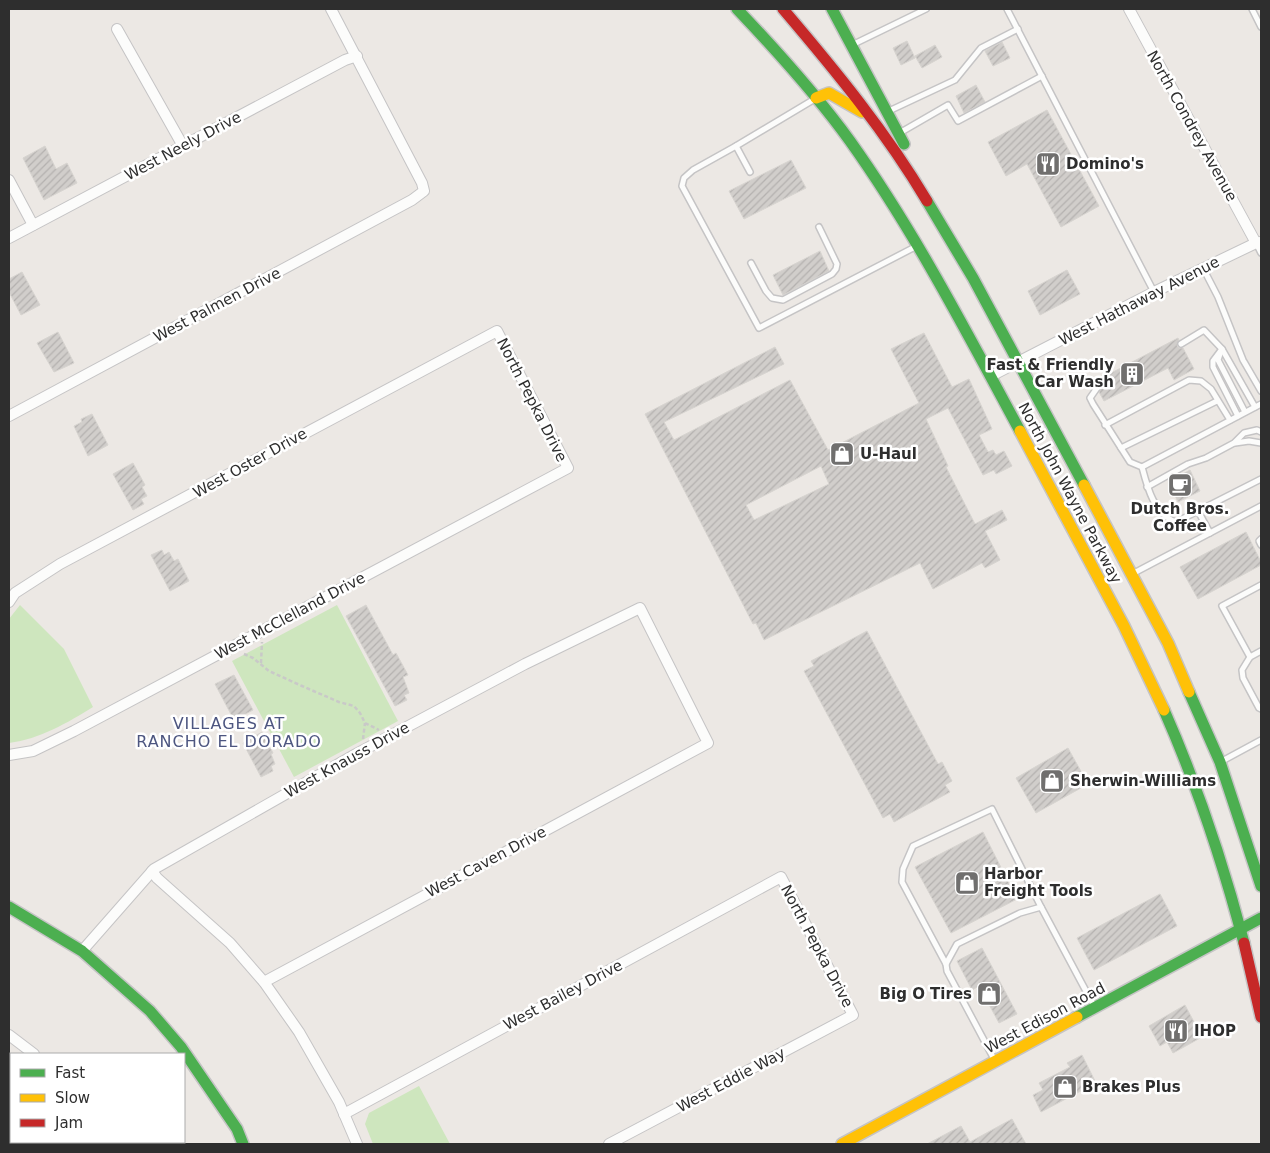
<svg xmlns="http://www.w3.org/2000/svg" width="1270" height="1153" viewBox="0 0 1270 1153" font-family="'DejaVu Sans',sans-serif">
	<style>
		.grass { fill: #cee6be }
		.building { fill: url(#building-hatch); stroke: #d7d4d0; fill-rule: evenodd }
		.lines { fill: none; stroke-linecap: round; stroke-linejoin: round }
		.lane-casing { stroke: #c5c4c5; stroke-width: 8 }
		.street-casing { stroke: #c5c4c5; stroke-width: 12 }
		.fast-casing { stroke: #c5c4c5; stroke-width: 14 }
		.slow-casing { stroke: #c5c4c5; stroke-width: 14 }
		.jam-casing { stroke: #c5c4c5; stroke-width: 14 }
		.path { stroke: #c9c9c8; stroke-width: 2.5; stroke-dasharray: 4 2.5; stroke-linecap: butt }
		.lane { stroke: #fcfcfb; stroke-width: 5 }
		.street { stroke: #fcfcfb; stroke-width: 10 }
		.fast { stroke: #4caf50; stroke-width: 11 }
		.slow { stroke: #ffc107; stroke-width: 11 }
		.jam { stroke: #c62828; stroke-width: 11 }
		.labels { text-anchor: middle; stroke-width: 5; stroke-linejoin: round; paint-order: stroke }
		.street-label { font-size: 15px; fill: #2e2e2e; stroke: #fff }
		.poi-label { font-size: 15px; font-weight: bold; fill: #2e2e2e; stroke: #fff; text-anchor: start }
		.neighbourhood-label { font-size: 16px; letter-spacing: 1px; fill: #4d5680; stroke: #fff }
	</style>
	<defs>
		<pattern id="building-hatch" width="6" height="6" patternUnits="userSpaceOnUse" patternTransform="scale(1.25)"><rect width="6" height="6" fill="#d1cecb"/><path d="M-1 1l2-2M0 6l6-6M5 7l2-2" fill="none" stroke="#b4b1af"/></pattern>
	</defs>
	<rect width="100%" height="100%" fill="#ece8e4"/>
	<g class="grass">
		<path d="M20,605L64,649L93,707C67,723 40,739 9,743V619Z"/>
		<path d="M337,605L398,721L294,777L232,661Z"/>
		<path d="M11,1068V1142H107L109,1144H9V1072Z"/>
		<path d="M419,1086L450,1144H373L365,1124L369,1113Z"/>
	</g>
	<g class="building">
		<path d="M907,41L915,58L901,65L893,48Z"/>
		<path d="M1002,42L1010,58L993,66L985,51Z"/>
		<path d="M935,45L942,57L922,68L915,56Z"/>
		<path d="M976,85L985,102L964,113L956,96Z"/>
		<path d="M1047,110L1099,206L1061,227L1027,164L1006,176L988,142Z"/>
		<path d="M45,146L56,169L67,163L77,183L44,200L23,158Z"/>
		<path d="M791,160L806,188L744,219L729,191Z"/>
		<path d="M820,251L829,271L783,295L773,275Z"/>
		<path d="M1067,270L1080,294L1040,315L1028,291Z"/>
		<path d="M22,272L40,305L21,315L9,292V279Z"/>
		<path d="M58,332L74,363L54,372L37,343Z"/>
		<path d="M924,333L952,387L969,379L992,429L979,435L988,452L993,450L996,455L1004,451L1012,466L996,474L994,470L983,475L948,408L926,419L948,466L946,467L975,524L1002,510L1007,520L985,531L1000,560L985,568L982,563L933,589L920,563L764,640L756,623L753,624L645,414L775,347L784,364L664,422L674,440L790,380L828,450L919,403L891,349ZM821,466L829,484L754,520L746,505Z"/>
		<path d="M1178,338L1179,340L1177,346L1179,348H1183L1194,369L1174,380L1168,368L1104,401L1099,392L1101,386L1095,384L1094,382Z"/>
		<path d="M92,414L108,445L88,456L74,426L82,422L81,419Z"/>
		<path d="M133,463L145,485L142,487L147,496L141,499L144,504L133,510L113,474Z"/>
		<path d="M1190,470L1200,491L1178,502L1169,482Z"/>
		<path d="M1246,532L1261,562V565L1198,599L1180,567Z"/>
		<path d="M162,550L164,555L169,552L174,561L178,559L189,581L170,591L151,555Z"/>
		<path d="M366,605L393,655L396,653L408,675L403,677L409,693L404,695L407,700L395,706L346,616Z"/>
		<path d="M867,631L938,764L942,762L952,781L945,785L950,792L894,822L890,814L883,818L804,671L814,666L811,661Z"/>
		<path d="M234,675L253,710L234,720L215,684Z"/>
		<path d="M262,732L273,753L271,754L275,764L271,766L273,771L261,777L243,743Z"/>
		<path d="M1068,748L1088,784L1036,813L1016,778Z"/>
		<path d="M983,832L1017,899L951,933L915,867Z"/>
		<path d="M1160,894L1177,926L1094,970L1077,938Z"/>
		<path d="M982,948L1017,1014L999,1023L979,986L972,990L957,961Z"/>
		<path d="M1185,1005L1202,1037L1173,1053L1167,1042L1160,1046L1149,1026Z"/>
		<path d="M1082,1055L1096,1083L1041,1112L1033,1095L1043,1090L1039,1083L1070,1067L1067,1063Z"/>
		<path d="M1012,1119L1026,1144H927L961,1126L970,1142Z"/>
	</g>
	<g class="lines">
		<defs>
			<g id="lane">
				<path d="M1007,9L1154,292"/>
				<path d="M1252,9L1261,27"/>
				<path d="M854,44L926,9"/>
				<path d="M813,100L736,146L693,170L684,178L682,186L759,328L913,248"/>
				<path d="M891,110L955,80L981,48L1018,29"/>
				<path d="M903,131L948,105L958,121L1042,76"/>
				<path d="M736,146L750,172"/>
				<path d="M1256,243L1261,253"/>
				<path d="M751,263L766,291L772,298L783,300L832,274L836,269L837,264L819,227"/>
				<path d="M1203,268L1218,297L1243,360L1261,391"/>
				<path d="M1181,344L1204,330L1222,349L1255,407"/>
				<path d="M1222,349L1213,361V367L1238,416"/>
				<path d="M1220,354L1218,360L1245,412"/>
				<path d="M1097,388L1090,398L1093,404L1130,462L1142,467C1147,486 1154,515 1176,522L1198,511L1210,533"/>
				<path d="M1105,425L1189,380L1201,381L1211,389L1230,420"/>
				<path d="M1235,443L1249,441L1261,443"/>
				<path d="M1121,448L1217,401"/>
				<path d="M1142,467L1261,404"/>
				<path d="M1147,487L1188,464L1206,458L1234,443L1244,433L1257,430L1261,432"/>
				<path d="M1198,511L1261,479"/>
				<path d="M1261,539L1259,541L1261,545"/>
				<path d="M1134,573L1261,506"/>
				<path d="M1261,585L1222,606L1250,657L1261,651"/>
				<path d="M1250,657L1242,670L1243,678L1259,708L1261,709"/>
				<path d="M1224,760L1261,740"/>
				<path d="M946,964L902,882L903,869L913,846L992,809L1041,907"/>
				<path d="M994,1059L947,971L946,964L957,944L1020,913L1041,907L1094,1006"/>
			</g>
			<g id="street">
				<path d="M1129,9L1256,243"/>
				<path d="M117,29L183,146"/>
				<path d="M9,180L33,225"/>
				<path d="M9,238L345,60L357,56"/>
				<path d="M991,376L1154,292L1256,243L1261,242"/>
				<path d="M9,416L412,200L424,191L422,183L331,9"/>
				<path d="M9,602L15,593L60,564L497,331L568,468L74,731L33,751L9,755"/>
				<path d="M152,871L157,878L230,943L264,982L299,1032L339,1102L357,1144"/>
				<path d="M82,951L154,869L356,754L525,664L640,608L708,743L264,982"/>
				<path d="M9,1035L34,1054"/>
				<path d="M344,1114L781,877L853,1015L609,1144"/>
				<path d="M118,1142L119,1144"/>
			</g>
			<g id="fast">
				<path d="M737,9C777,51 816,94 850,141C915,232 967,333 1020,431"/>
				<path d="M832,9L904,144"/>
				<path d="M927,201L973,278L1084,485"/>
				<path d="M1189,692L1220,762L1261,886"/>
				<path d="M1164,710C1197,785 1223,863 1244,943"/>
				<path d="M9,907L82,951L150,1011L181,1047L237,1129L243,1144"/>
				<path d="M1077,1017L1261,918"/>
			</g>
			<g id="slow">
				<path d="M816,98L829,93L862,112"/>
				<path d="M1020,431L1124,626L1164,710"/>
				<path d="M1084,485L1168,643L1189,692"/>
				<path d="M842,1144L1077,1017"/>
			</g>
			<g id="jam">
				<path d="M783,9C835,70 886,132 927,201"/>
				<path d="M1244,943L1261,1017"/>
			</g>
		</defs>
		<use href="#lane" class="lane-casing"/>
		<use href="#street" class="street-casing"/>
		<use href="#fast" class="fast-casing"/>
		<use href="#slow" class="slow-casing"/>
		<use href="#jam" class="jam-casing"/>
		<g class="path">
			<path d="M244,654L253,658L269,671L302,686L339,702L354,706L360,713L365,723L379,730"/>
			<path d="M261,663L262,642"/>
			<path d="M363,739L365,723"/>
		</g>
		<use href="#lane" class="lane"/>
		<use href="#street" class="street"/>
		<use href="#fast" class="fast"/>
		<use href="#slow" class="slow"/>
		<use href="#jam" class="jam"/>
	</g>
	<defs>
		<symbol id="restaurant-square" viewBox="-11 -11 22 22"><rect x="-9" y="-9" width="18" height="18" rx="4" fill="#706f6e" stroke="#fff"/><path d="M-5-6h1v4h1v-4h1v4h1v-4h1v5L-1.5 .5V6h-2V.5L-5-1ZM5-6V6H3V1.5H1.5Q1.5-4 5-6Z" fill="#fff"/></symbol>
		<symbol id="building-square" viewBox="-11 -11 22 22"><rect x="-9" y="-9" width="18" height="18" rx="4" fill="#706f6e" stroke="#fff"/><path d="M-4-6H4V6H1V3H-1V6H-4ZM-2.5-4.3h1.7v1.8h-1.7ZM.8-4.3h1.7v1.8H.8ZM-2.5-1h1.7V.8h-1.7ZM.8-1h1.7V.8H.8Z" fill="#fff"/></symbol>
		<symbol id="shop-square" viewBox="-11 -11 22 22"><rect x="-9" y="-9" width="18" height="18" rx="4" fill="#706f6e" stroke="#fff"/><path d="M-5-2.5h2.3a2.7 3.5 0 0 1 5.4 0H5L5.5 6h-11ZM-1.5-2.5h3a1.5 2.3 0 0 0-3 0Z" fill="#fff"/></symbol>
		<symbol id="cafe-square" viewBox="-11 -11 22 22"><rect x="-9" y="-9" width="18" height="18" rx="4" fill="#706f6e" stroke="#fff"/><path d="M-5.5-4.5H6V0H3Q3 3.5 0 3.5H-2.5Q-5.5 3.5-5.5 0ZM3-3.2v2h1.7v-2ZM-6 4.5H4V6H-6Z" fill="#fff"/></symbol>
	</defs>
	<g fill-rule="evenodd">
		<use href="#restaurant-square" x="1034" y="150" width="28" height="28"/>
		<use href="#building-square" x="1118" y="360" width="28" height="28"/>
		<use href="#shop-square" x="828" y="440" width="28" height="28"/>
		<use href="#cafe-square" x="1166" y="471" width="28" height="28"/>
		<use href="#shop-square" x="1038" y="767" width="28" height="28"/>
		<use href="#shop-square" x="953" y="869" width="28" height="28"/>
		<use href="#shop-square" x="975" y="980" width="28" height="28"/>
		<use href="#restaurant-square" x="1162" y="1017" width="28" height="28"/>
		<use href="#shop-square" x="1051" y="1073" width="28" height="28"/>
	</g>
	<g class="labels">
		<g class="street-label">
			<text transform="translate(1192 126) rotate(61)" y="5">North Condrey Avenue</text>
			<text transform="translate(183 146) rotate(-28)" y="5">West Neely Drive</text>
			<text transform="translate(1139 301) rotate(-27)" y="5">West Hathaway Avenue</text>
			<text transform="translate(217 305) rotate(-28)" y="5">West Palmen Drive</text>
			<text transform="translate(532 400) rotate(63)" y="5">North Pepka Drive</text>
			<text transform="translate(250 463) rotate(-29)" y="5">West Oster Drive</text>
			<text transform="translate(1070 493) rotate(62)" y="5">North John Wayne Parkway</text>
			<text transform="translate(290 616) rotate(-28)" y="5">West McClelland Drive</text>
			<text transform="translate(347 760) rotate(-29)" y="5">West Knauss Drive</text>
			<text transform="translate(486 862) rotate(-28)" y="5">West Caven Drive</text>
			<text transform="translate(817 946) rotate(62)" y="5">North Pepka Drive</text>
			<text transform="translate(563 995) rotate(-28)" y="5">West Bailey Drive</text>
			<text transform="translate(1045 1018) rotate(-28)" y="5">West Edison Road</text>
			<text transform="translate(731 1080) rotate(-28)" y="5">West Eddie Way</text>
		</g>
		<g class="poi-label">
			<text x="1066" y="169">Domino's</text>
			<text x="1114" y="370" text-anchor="end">Fast &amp; Friendly<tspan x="1114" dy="17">Car Wash</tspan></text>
			<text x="860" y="459">U-Haul</text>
			<text x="1180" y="514" text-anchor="middle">Dutch Bros.<tspan x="1180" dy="17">Coffee</tspan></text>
			<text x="1070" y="786">Sherwin-Williams</text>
			<text x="984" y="879">Harbor<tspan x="984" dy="17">Freight Tools</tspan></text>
			<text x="972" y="999" text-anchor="end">Big O Tires</text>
			<text x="1194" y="1036">IHOP</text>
			<text x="1082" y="1092">Brakes Plus</text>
		</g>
		<g class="neighbourhood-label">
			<text x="229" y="729">VILLAGES AT<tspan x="229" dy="18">RANCHO EL DORADO</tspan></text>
		</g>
	</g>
	<rect width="1270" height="1153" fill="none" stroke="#2e2e2e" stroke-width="20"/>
	<rect x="10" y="1053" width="175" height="90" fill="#ffffff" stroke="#ababab"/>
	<rect x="20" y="1069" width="25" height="8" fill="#4caf50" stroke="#ababab"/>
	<text x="55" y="1078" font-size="15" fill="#2e2e2e">Fast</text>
	<rect x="20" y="1094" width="25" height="8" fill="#ffc107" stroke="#ababab"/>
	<text x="55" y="1103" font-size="15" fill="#2e2e2e">Slow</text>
	<rect x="20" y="1119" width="25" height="8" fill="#c62828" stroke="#ababab"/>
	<text x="55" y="1128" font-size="15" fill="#2e2e2e">Jam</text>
</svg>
